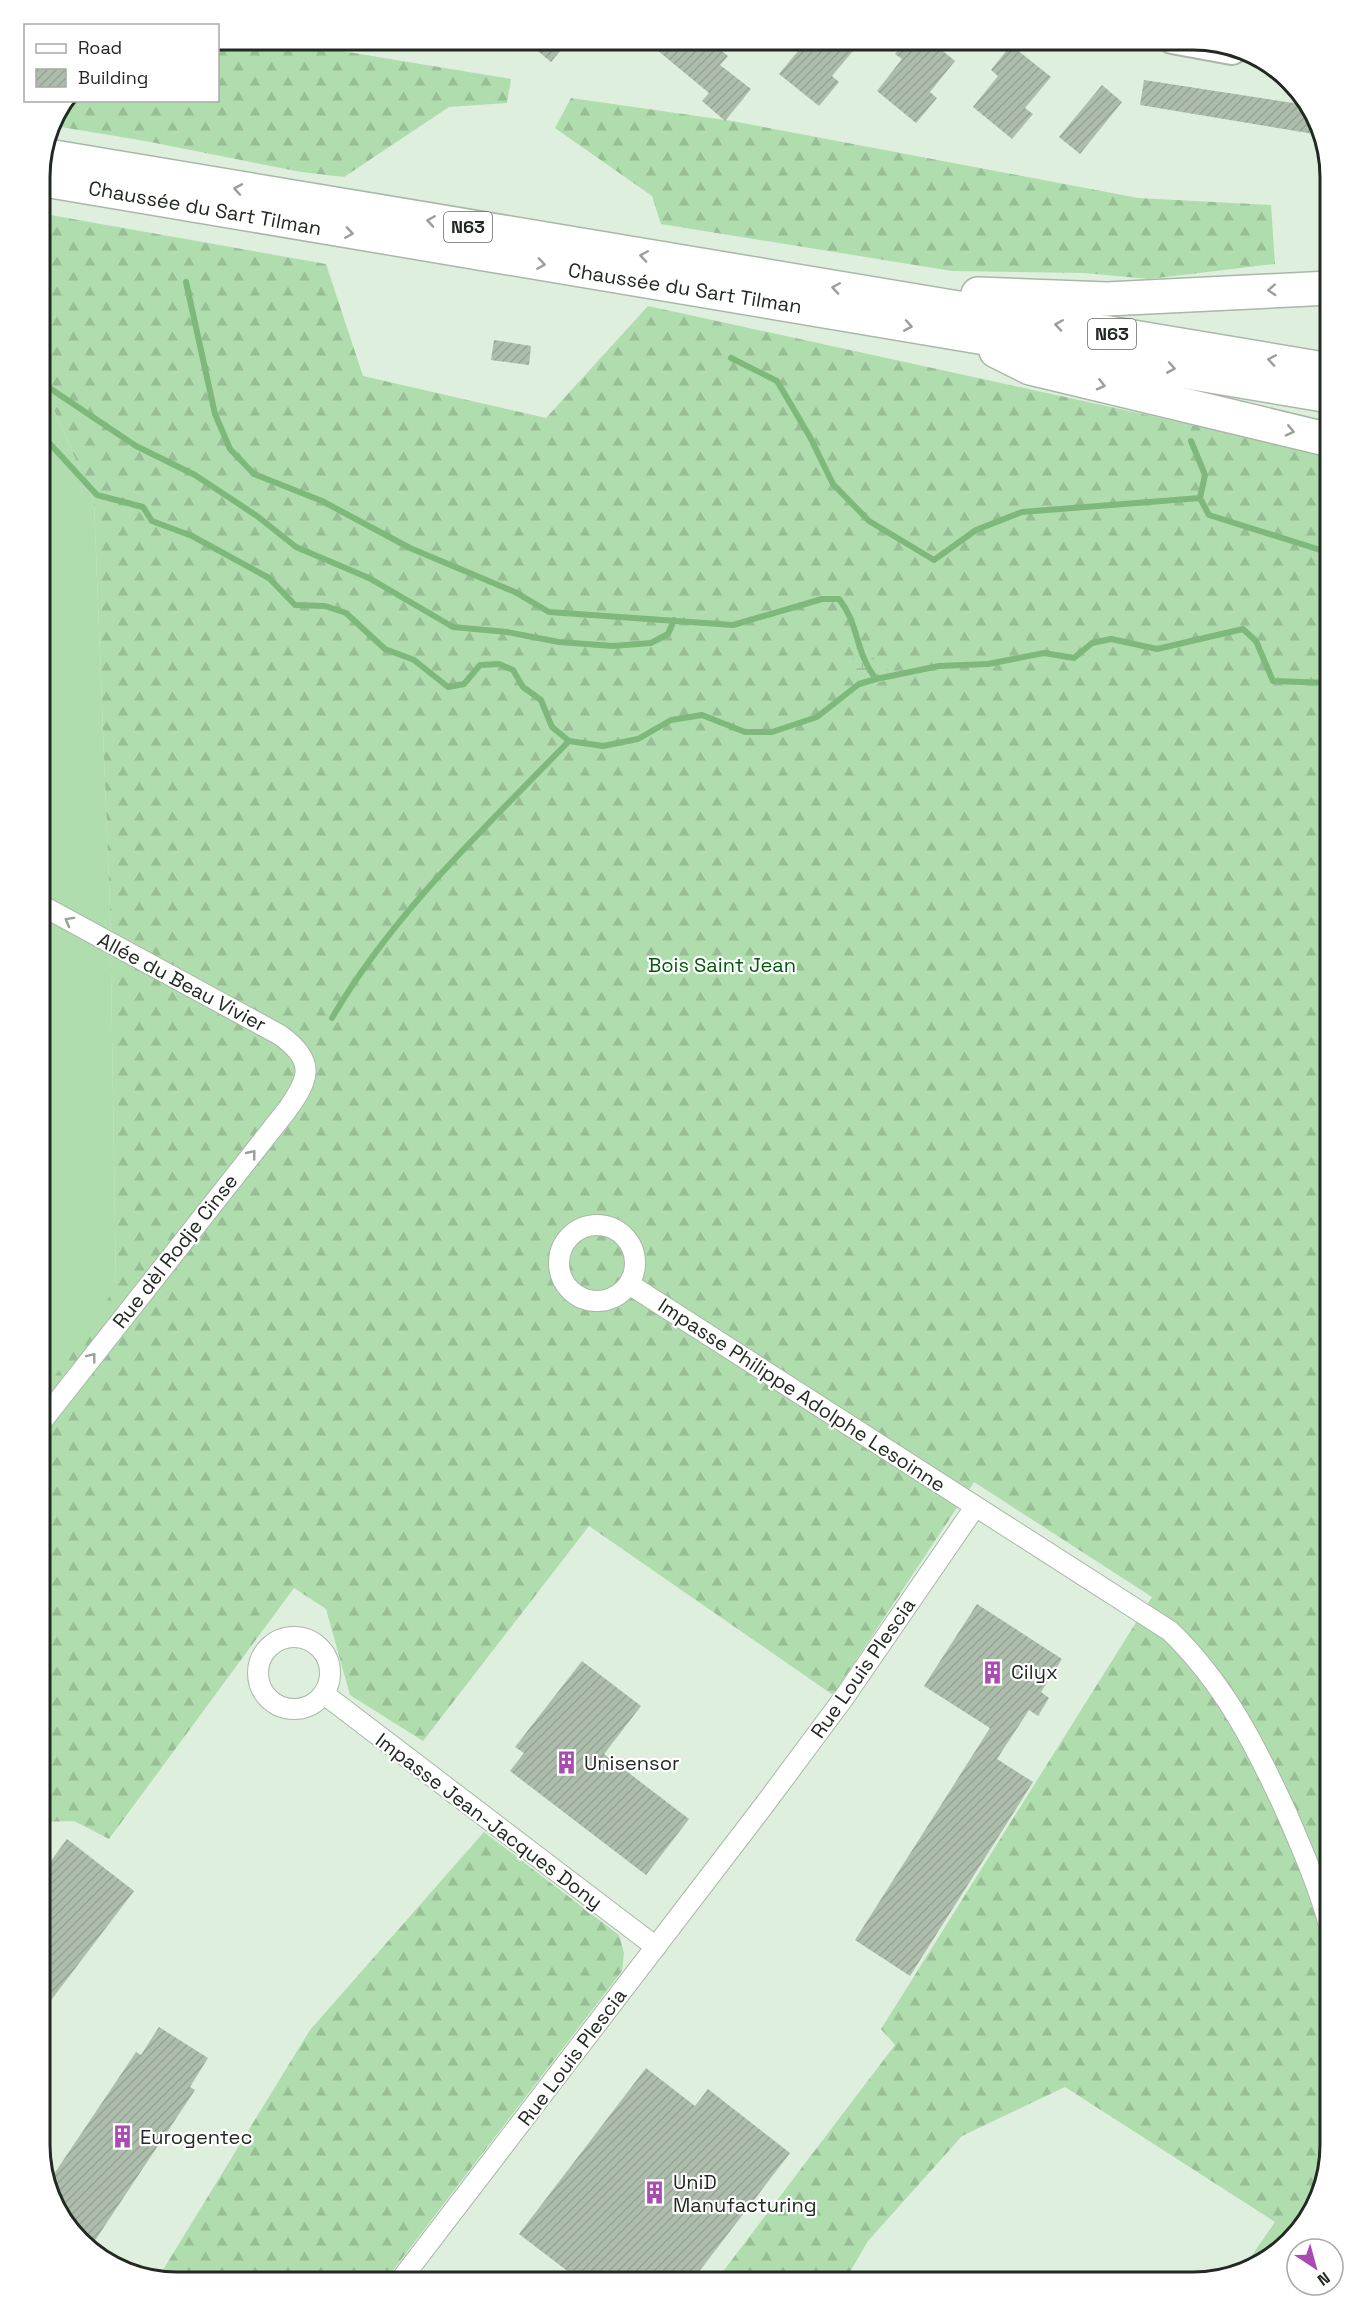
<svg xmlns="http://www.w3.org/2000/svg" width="1369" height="2321" viewBox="0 0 1369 2321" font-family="'Space Grotesk',sans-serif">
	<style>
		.grass { fill: #b0ddae }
		.forest { fill: url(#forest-firs) }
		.wetland { fill: url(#wetland-marsh) }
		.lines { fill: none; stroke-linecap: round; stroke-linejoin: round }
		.stream { stroke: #7fb87d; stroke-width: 6 }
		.building { fill: url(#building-hatch) }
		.street-casing { stroke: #a8b8a7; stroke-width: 22 }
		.secondary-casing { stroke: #a8b8a7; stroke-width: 32 }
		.highway-casing { stroke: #a8b8a7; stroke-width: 36 }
		.street { stroke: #fff; stroke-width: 20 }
		.secondary { stroke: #fff; stroke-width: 28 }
		.highway { stroke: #fff; stroke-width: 33 }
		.oneway { stroke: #9c9e9c }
		.labels { text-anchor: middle; stroke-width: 4.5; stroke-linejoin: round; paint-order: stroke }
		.shield { fill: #fff; stroke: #646864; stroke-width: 1.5 }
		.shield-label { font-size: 18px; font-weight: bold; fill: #222822 }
		.street-label { font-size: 20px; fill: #222822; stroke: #fff }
		.park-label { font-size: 20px; fill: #005a0b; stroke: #fff }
		.poi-label { font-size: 20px; fill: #222822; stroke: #fff; text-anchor: start }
		.rim { fill: none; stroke: #222822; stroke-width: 3 }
	</style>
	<defs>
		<pattern id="forest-firs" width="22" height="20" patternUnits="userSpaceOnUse" patternTransform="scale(1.5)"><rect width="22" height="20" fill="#b0ddae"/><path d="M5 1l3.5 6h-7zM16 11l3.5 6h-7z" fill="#97be95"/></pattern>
		<pattern id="wetland-marsh" width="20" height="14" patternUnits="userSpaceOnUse" patternTransform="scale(1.5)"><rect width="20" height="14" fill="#b0ddae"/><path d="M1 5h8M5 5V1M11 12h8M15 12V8" fill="none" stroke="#97be95"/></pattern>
		<pattern id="building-hatch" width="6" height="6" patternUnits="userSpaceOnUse" patternTransform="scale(1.5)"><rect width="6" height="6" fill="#adbdac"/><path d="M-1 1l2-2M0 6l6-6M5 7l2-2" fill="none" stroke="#95a294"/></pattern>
	</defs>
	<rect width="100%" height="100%" fill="#dfefde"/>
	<path class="grass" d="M39,398L52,405L94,502L110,908L116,1288L50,1384L39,1319Z"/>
	<g class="forest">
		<path d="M218,39H269L511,79L507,103L449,107L344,177L301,172L145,141L49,125L65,101L218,100Z"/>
		<path d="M571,98L732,121L1138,198L1271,205L1275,264L1149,279L1084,273L952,271L661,224L652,196L555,128Z"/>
		<path d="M39,213L326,264L363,376L546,418L648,306L1276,443L1330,458V2145L1307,2221L1253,2268L1241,2271L1275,2222L1065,2087L962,2136L868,2241L844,2282H715L895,2045L881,2029L1152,1597L974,1482L833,1695L589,1526L423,1741L350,1695L326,1609L294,1588L109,1839L74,1821L39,1822V1319L50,1383L116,1287L110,908L94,502L52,405L39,398Z"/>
		<path d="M484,1832L619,1935L624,1953L622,1971L384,2282H168L158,2278L310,2030Z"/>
	</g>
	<path class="wetland" d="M858,645L894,675C885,683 865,687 854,681C851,671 851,653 858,645Z"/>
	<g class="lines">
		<g class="stream">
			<path d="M186,282L215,414L230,449L254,474L322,501L410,548L515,592L549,612L733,625L822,599H839C860,625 854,651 876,679"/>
			<path d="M731,358L777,381L810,437L833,484L869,521L934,560L976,530L1022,512L1200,498"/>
			<path d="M39,381L136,446L195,475L257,516L296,547L369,578L453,627L507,632L559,642L613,646L651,643L668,634L674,620"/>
			<path d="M39,432L97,495L143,507L152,521L192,536L269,578L295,605L325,606L346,613L385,649L414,660L448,687L464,684L480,665L499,664L513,670L523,687L541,700L552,727L569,741L603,746L638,739L671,720L702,715L745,732H772L817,717L859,684L876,679L939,666L988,664L1044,653L1074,658L1092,643L1111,639L1157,649L1243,629L1256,641L1273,681L1330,683"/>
			<path d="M1191,441L1205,475L1200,498L1209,515L1330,553"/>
			<path d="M332,1018C393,913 485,828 569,741"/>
		</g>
	</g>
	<g class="building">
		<path d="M523,39H570L551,62Z"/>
		<path d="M666,39H707L728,56L720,65L751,89L725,121L702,101L709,93L657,50Z"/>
		<path d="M808,39H863L832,76L839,82L819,106L779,74Z"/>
		<path d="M907,39H928L955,61L930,92L937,98L916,123L877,91L902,59L895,54Z"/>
		<path d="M1011,45L1051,77L1025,108L1033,114L1012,139L973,107L998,76L991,70Z"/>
		<path d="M1144,80L1306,105L1316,116L1320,135L1140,105Z"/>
		<path d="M1102,85L1122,102L1080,154L1059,137Z"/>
		<path d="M494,340L531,346L529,365L491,360Z"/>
		<path d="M977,1604L1062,1659L1041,1692L1049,1698L1038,1716L1029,1710L997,1759L1033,1782L910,1976L855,1940L990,1728L924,1686Z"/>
		<path d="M582,1661L641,1706L604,1754L689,1819L646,1875L510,1771L524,1753L515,1747Z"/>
		<path d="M67,1839L134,1891L39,2016V1877Z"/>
		<path d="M159,2027L208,2058L190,2087L195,2090L90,2248L53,2205L48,2183L136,2052L141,2055Z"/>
		<path d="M646,2068L695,2106L708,2089L790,2153L691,2282H563L570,2273L519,2234Z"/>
	</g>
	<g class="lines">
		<defs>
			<g id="street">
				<circle cx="597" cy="1263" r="38"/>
				<path d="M629,1284L1170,1631C1224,1683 1256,1746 1287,1814C1303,1851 1320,1890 1330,1929"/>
				<path d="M39,1425L287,1110C310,1078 316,1061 280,1035L39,904"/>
				<circle cx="294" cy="1673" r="36"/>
				<path d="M324,1694L656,1947"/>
				<path d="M399,2282L765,1804L843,1699L975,1507"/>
			</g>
			<path id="secondary" d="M1172,39L1232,50"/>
			<g id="highway">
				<path d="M42,155L1330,370"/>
				<path d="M39,179L1330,396"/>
				<path d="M978,294L1107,299L1330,288"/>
				<path d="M996,351L1030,368L1330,440"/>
			</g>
		</defs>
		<use href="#street" class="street-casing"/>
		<use href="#secondary" class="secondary-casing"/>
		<use href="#highway" class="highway-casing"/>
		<use href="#street" class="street"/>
		<use href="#secondary" class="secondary"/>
		<use href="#highway" class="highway"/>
	</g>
	<defs><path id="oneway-chevron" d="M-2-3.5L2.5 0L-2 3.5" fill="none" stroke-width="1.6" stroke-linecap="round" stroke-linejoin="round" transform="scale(1.5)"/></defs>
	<g class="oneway">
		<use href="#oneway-chevron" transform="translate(238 189) rotate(-170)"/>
		<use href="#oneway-chevron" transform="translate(431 221) rotate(-171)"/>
		<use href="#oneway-chevron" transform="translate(349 233) rotate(9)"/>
		<use href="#oneway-chevron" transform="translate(644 256) rotate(-171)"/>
		<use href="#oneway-chevron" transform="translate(541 264) rotate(9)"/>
		<use href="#oneway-chevron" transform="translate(836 288) rotate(-171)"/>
		<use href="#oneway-chevron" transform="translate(1272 290) rotate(177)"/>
		<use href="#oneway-chevron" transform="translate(1059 325) rotate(-171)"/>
		<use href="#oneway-chevron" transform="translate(908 326) rotate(10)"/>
		<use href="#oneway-chevron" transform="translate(1272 360) rotate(-171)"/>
		<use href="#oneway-chevron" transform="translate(1171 368) rotate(10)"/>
		<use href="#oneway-chevron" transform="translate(1101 385) rotate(14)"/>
		<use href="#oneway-chevron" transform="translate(1290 431) rotate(13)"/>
		<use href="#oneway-chevron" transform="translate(69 921) rotate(-151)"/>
		<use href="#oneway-chevron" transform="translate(252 1154) rotate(-51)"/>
		<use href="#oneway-chevron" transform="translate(92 1357) rotate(-52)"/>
	</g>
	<defs>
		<symbol id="building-bare" viewBox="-9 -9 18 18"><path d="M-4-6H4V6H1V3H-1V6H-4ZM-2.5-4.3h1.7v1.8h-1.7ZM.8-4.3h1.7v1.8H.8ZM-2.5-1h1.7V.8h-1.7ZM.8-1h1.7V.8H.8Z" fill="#aa4bb3" stroke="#fff" stroke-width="2.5" paint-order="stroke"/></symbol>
	</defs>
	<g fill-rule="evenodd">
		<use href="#building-bare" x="976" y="1656" width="33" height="33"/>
		<use href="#building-bare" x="550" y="1746" width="33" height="33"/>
		<use href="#building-bare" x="106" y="2120" width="33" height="33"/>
		<use href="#building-bare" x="638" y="2176" width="33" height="33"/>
	</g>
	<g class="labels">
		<g class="shield">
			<rect x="444" y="212" width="48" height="30" rx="4.5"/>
			<rect x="1088" y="319" width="48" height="30" rx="4.5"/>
		</g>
		<g class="shield-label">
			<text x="468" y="233">N63</text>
			<text x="1112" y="340">N63</text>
		</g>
		<g class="street-label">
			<text transform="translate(205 208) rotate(10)" y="7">Chaussée du Sart Tilman</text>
			<text transform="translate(685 288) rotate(9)" y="7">Chaussée du Sart Tilman</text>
			<text transform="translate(182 982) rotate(28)" y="7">Allée du Beau Vivier</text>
			<text transform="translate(175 1251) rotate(-52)" y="7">Rue dèl Rodje Cinse</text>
			<text transform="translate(802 1395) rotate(33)" y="7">Impasse Philippe Adolphe Lesoinne</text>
			<text transform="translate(863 1668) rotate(-55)" y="7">Rue Louis Plescia</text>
			<text transform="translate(489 1821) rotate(37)" y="7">Impasse Jean-Jacques Dony</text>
			<text transform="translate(572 2057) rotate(-53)" y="7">Rue Louis Plescia</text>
		</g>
		<g class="park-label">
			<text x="722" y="972">Bois Saint Jean</text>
		</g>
		<g class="poi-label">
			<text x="1011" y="1679">Cilyx</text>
			<text x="584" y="1770">Unisensor</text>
			<text x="140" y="2144">Eurogentec</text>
			<text x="673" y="2189">UniD<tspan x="673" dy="23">Manufacturing</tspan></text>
		</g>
	</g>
	<path d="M0 0H1369V2321H0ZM177 50H1193A127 127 0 0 1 1320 177V2145A127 127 0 0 1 1193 2272H177A127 127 0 0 1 50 2145V177A127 127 0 0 1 177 50Z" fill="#fff" fill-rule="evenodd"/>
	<path class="rim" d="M177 50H1193A127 127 0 0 1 1320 177V2145A127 127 0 0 1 1193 2272H177A127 127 0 0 1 50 2145V177A127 127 0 0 1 177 50Z"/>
	<rect x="24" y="24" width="195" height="78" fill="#ffffff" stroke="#a7a9a7" stroke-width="1.5"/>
	<rect x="36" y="44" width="30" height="9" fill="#ffffff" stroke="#a7a9a7" stroke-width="1.5"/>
	<text x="78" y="54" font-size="18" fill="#222822">Road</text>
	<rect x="36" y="69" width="30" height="18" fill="url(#building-hatch)" stroke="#a7a9a7" stroke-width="1.5"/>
	<text x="78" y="84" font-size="18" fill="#222822">Building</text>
	<g transform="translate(1315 2267) rotate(144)"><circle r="28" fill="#ffffff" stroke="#a7a9a7" stroke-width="1.5"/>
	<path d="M0-4.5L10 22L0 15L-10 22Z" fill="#aa4bb3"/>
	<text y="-9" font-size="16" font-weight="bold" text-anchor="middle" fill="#222822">N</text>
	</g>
</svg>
